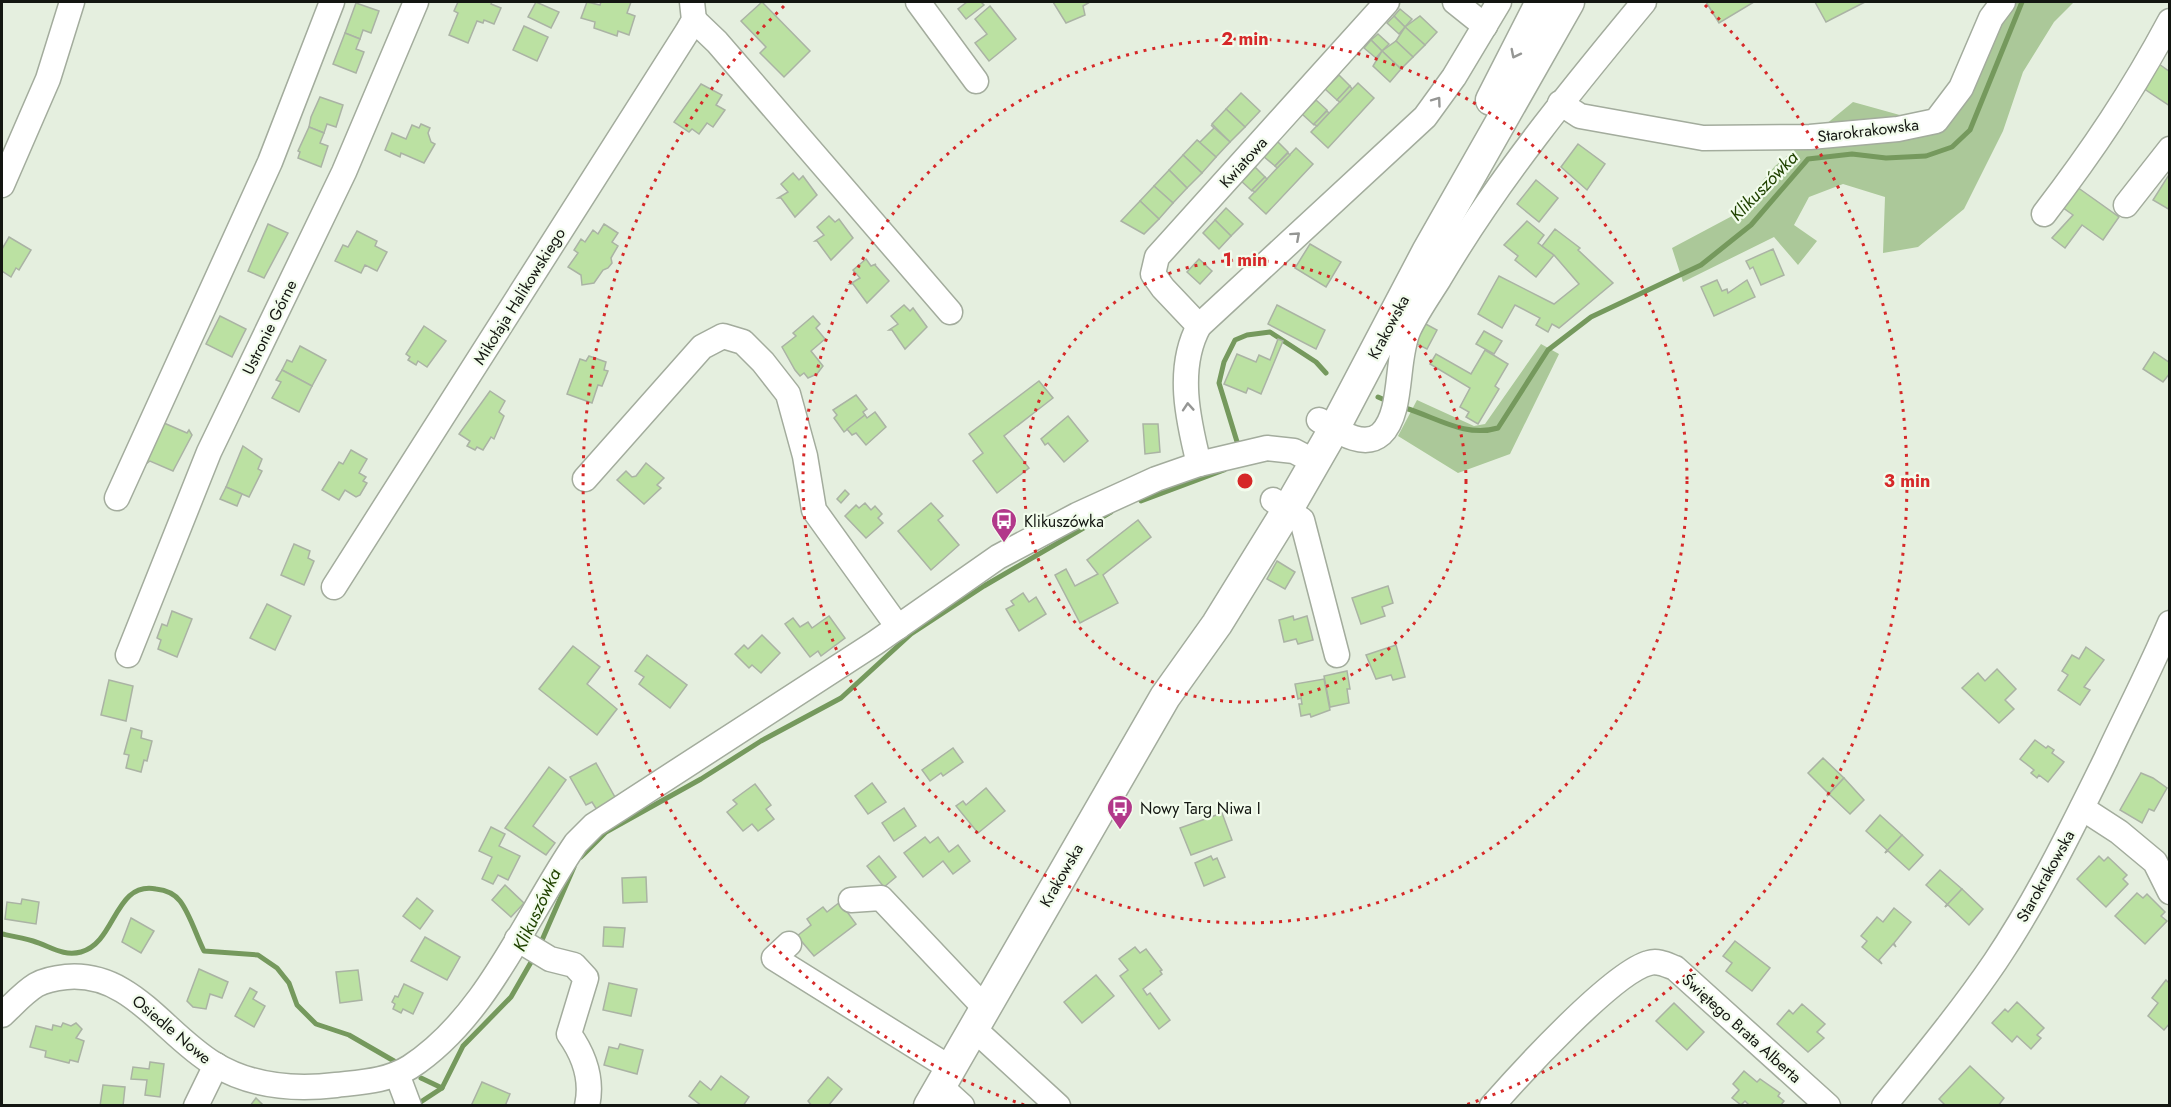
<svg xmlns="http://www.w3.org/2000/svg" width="2171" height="1107" viewBox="0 0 2171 1107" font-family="Jost,sans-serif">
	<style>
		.green { fill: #abc899 }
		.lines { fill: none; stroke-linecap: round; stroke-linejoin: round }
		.stream { stroke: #75995d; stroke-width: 5 }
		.building { fill: #bbe1a2; stroke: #aab3a4; stroke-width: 1.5 }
		.minor-casing { stroke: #a3ac9d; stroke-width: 27 }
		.major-casing { stroke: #a3ac9d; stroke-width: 33 }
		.minor { stroke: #fff; stroke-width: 24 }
		.major { stroke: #fff; stroke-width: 30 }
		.oneway { stroke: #959694 }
		.ring { fill: none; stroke: #d62828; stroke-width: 3; stroke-dasharray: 3 6 }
		.labels { text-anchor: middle; stroke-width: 4.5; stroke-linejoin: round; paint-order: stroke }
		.street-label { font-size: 16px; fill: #131611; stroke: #f2fcec }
		.poi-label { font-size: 16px; fill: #131611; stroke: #f2fcec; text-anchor: start }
		.water-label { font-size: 18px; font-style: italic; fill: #204200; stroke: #f2fcec }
		.centre { fill: #d62828; stroke: #f2fcec; stroke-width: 3 }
		.ring-label { font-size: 18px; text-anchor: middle; font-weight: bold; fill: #d62828; stroke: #f2fcec; stroke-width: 4.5; stroke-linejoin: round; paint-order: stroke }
	</style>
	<rect width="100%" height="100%" fill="#e5efdf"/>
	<g class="green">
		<path d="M2014,2H2074L2054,22L2023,72L2003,131L1964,209L1918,247L1883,253L1885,197L1843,184L1809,197L1794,225L1817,241L1798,265L1774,237L1683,282L1672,248L1734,215L1775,166L1853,102L1907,117L1942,132L1975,80L2004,16Z"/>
		<path d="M1541,344L1559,354L1510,454L1458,473L1398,436L1417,400L1474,426L1485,424Z"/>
	</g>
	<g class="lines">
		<g class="stream">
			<path d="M1378,397L1387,401"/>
			<path d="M1405,408C1436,417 1465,438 1498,428L1548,350L1591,317L1701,265L1751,225L1808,159L1852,154L1886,158L1926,156L1952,147L1970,130L2022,2"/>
			<path d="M1238,445L1219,383L1224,362L1235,340L1247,335L1270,332L1316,362L1326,373"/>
			<path d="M1141,501L1224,470"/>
			<path d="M581,857L606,832L701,779L761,741L841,698L911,634L984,586L1111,512"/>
			<path d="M2,934C12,936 23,938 33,941C50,946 63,957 81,952C116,943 114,881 156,889C165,890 174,893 180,901C190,914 196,935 204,951L258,955L277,968L289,983L297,1005L316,1024L349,1035L394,1061"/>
			<path d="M539,947L574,867"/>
			<path d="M421,1078L442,1088"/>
			<path d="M416,1105L442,1088L463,1046L511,997L534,957"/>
		</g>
	</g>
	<g class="building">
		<path d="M458,2H492L491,4L501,8L494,24L484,20L483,23L477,21L468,43L449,35L458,13L454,11Z"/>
		<path d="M536,2L559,12L551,28L528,17Z"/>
		<path d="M587,2L600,5L601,2H631L627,13L635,16L629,35L618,31L617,36L594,28L595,22L581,18Z"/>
		<path d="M762,2L810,51L784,77L760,53L766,47L741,21Z"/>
		<path d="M967,2H981L984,5L966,19L958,9Z"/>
		<path d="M1053,2H1090L1083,6L1085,15L1066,23Z"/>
		<path d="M1706,2H1754L1719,23Z"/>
		<path d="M1815,2H1865L1826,22Z"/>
		<path d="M356,3L379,11L371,33L363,30L360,39L345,33Z"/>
		<path d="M990,6L1016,39L989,61L975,43L987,34L975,19Z"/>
		<path d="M1400,9L1412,19L1405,27L1394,16Z"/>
		<path d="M1394,16L1405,27L1399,34L1387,23Z"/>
		<path d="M1420,16L1437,32L1425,45L1405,27Z"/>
		<path d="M524,26L548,37L537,61L513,50Z"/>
		<path d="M1405,27L1425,45L1413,57L1396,41Z"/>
		<path d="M345,33L360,39L356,49L364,52L356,73L333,64Z"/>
		<path d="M1378,34L1389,44L1382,51L1371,40Z"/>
		<path d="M1371,40L1382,51L1376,58L1364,48Z"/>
		<path d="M1396,41L1413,57L1401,69L1382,51Z"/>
		<path d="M1382,51L1401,69L1390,82L1373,66Z"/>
		<path d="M2159,64L2170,72V106L2143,88Z"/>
		<path d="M1339,75L1350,86L1337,100L1325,89Z"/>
		<path d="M1358,83L1374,98L1328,148L1311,132Z"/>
		<path d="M701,84L722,95L716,105L725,110L713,127L707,123L699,134L692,129L689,132L674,122Z"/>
		<path d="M1350,86L1352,89L1340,102L1337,100Z"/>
		<path d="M1241,93L1260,111L1245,127L1226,109Z"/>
		<path d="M320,97L343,105L336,127L327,124L324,133L309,127L311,117Z"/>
		<path d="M1316,100L1327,110L1314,125L1302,114Z"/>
		<path d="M1226,109L1245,127L1230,142L1212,124Z"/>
		<path d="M1327,111L1329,113L1317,126L1314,124Z"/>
		<path d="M421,124L430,128L428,133L431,142L435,144L424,163L401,153L400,157L385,150L392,133L406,139L412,125L419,128Z"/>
		<path d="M1211,125L1230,142L1216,157L1197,140L1200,142L1214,128Z"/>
		<path d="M309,127L324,133L320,143L328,146L321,167L298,158L300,152L298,151Z"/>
		<path d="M1197,140L1216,157L1202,173L1183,155Z"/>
		<path d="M1277,141L1288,152L1275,166L1263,156Z"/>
		<path d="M1578,144L1605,164L1587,190L1561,167Z"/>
		<path d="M1296,148L1313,164L1266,214L1249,198Z"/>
		<path d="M1288,153L1290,155L1277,168L1275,166Z"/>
		<path d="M1183,155L1202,173L1187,188L1169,170Z"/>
		<path d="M1254,166L1265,177L1252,191L1240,180Z"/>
		<path d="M1169,170L1187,188L1173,203L1154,186Z"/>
		<path d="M793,173L799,180L803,176L817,195L795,217L781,198H778L788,192L781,184Z"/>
		<path d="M2170,173V210L2153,200Z"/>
		<path d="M1265,177L1267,179L1255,192L1252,190Z"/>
		<path d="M1536,180L1558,198L1539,222L1517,204Z"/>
		<path d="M1154,186L1173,203L1159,219L1140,201Z"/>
		<path d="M2077,187L2119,217L2103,240L2082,225L2065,248L2052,238L2073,215L2062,207Z"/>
		<path d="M1140,201L1159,219L1144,234L1121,221Z"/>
		<path d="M1226,208L1243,224L1231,236L1215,220Z"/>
		<path d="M829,216L835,222L839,219L853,238L831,260L817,241H815L824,235L817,227Z"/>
		<path d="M1215,220L1231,236L1219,249L1203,233Z"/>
		<path d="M1527,221L1544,235L1538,243L1554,255L1536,277L1515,260L1518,256L1504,245Z"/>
		<path d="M268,224L288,233L264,278L248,271Z"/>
		<path d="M604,224L618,233L612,242L618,246L611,258L612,263L608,268L603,270L594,283L582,285L581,275L568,267L578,253L574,250L581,239L585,242L593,230L598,234Z"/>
		<path d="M1555,229L1580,248L1578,250L1613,283L1559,328L1552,324L1548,332L1536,325L1540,318L1515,305L1502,328L1478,314L1499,276L1554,304L1579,284L1554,255L1542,246Z"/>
		<path d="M357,231L377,241L375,246L387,252L377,271L365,265L361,273L335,261L343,245L348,247Z"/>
		<path d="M9,237L31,250L19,270L16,268L11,277L2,271V249Z"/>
		<path d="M1310,244L1341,262L1326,287L1295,268Z"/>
		<path d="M1773,249L1784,275L1761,285L1753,267L1750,269L1746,261Z"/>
		<path d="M866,259L871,266L876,264L875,265L889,281L867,303L853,284H850L860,278L853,270Z"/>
		<path d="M1199,259L1212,271L1200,284L1187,272Z"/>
		<path d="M1717,280L1722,291L1727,289L1728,293L1747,280L1755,297L1714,316L1701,287Z"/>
		<path d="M904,305L910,311L913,308L927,327L905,349L892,330H889L898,324L891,316Z"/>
		<path d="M1277,305L1325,330L1316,349L1268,324Z"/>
		<path d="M220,316L246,329L232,357L206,344Z"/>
		<path d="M813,316L820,324L816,328L825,339L811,351L823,366L817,374L808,378L804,373L800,376L795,370L782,347L796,336L793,333Z"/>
		<path d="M1422,322L1437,330L1427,349L1411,341Z"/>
		<path d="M424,326L446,341L427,367L418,361L416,365L408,360L410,357L406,354Z"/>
		<path d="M1484,331L1502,341L1494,354L1476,344Z"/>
		<path d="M1278,339L1283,341L1261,394L1248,388L1246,393L1224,384L1237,354L1256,362L1259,355L1270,360Z"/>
		<path d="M300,346L326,360L312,386L282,370L287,360L292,362Z"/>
		<path d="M1485,350L1508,364L1495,386L1499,389L1478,424L1466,417L1469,412L1460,407L1470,388L1430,364L1436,354L1471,374Z"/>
		<path d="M2154,352L2170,363V373L2163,382L2143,369Z"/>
		<path d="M589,356L606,362L604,370L608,371L602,386L598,385L592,403L567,394L580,359L586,361Z"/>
		<path d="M282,370L312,386L299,412L272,398L281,382L276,380Z"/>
		<path d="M1039,381L1053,398L1004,436L1029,468L997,493L973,461L983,453L969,434Z"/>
		<path d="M490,391L505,401L499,412L504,416L494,439L491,437L483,450L477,447L475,450L467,446L470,441L459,434Z"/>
		<path d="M856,395L867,409L863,412L865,415L844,432L834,418L837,415L833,410Z"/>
		<path d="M875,412L886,427L866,445L856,433L852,435L847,429L865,415L867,418Z"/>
		<path d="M1068,416L1088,441L1064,462L1048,443L1045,445L1041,439Z"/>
		<path d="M164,423L187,433L189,430L192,435L173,471L150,461L146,464Z"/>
		<path d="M1143,424H1158L1160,452L1145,454Z"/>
		<path d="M243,446L262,459L258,469L262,471L249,497L226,487Z"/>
		<path d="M351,450L367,459L359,473L366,477L363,481L367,483L360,495L356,497L345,490L339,500L322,490L339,462L343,464Z"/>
		<path d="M646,463L664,478L657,485L661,488L644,504L617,480L626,471L632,477L636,476Z"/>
		<path d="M226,487L242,494L237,506L220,499Z"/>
		<path d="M845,490L849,494L841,503L837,499Z"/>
		<path d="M865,503L871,510L875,506L882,514L878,518L883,523L866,538L845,516L856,505L859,508Z"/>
		<path d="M931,503L943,516L938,520L959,545L931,570L898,531Z"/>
		<path d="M1138,520L1151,537L1103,575L1118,603L1080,623L1055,575L1066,569L1075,586L1098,574L1087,560Z"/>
		<path d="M294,544L310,551L308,558L314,561L304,585L281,575Z"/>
		<path d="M1277,561L1295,572L1285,589L1267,579Z"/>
		<path d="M1388,586L1393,603L1382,607L1385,616L1361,624L1352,598Z"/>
		<path d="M1023,593L1029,602L1036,597L1046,614L1019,631L1006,609L1014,605L1011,601Z"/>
		<path d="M267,604L291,616L275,650L250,638Z"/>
		<path d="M172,611L192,619L177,657L158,649L161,640L157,638L162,624L167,626Z"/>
		<path d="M829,616L845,638L821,656L818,651L810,657L785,624L793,618L800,627L808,622L812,628Z"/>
		<path d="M1293,616L1294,620L1307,616L1313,640L1298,644L1296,639L1284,642L1279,620Z"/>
		<path d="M762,635L780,653L761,673L752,665L749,668L735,654L744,645L748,649Z"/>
		<path d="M1396,645L1405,677L1393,680L1391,675L1376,679L1366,655Z"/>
		<path d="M573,646L600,667L587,684L617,709L597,735L539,689Z"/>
		<path d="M2086,647L2104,660L2084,687L2090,690L2080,705L2058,690L2068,675L2062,671L2072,655L2079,659Z"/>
		<path d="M647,655L687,685L670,708L639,684L644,677L635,671Z"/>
		<path d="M1997,669L2016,689L2005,700L2014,709L1999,723L1962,688L1978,673L1985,681Z"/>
		<path d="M1347,671L1350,689H1347L1349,703L1330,707L1324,676Z"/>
		<path d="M1324,679L1330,710L1311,717L1310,714L1301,716L1299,704H1302L1301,698L1298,699L1295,684Z"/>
		<path d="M109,680L133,686L126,721L101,715Z"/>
		<path d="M131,728L142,731L141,738L152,741L147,761L144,760L141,772L126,768L129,755L124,754Z"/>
		<path d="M2035,740L2046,748L2048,746L2054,750L2052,753L2064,762L2048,782L2039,775L2037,778L2031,773L2034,770L2020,759Z"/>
		<path d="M953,748L963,762L943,776L941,773L930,781L922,770Z"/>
		<path d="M1823,758L1844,778L1827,796L1828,793L1808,773Z"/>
		<path d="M596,763L616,799L597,810L592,802L586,805L570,777Z"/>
		<path d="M549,767L566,780L533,826L555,843L546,855L505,828Z"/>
		<path d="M2141,773L2153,778L2167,788L2154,811L2149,809L2142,823L2120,810Z"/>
		<path d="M1844,778L1864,800L1850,814L1829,794L1827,796Z"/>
		<path d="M872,783L886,802L868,814L855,796Z"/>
		<path d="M755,784L771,805L766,809L774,819L758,831L752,824L743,831L727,812L737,804L733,800Z"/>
		<path d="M986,788L1005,811L978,833L956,806L963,801L966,805Z"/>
		<path d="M904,808L916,826L894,841L882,823Z"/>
		<path d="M1222,813L1232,840L1191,855L1180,828Z"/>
		<path d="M1880,815L1902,835L1885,853L1887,850L1866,831Z"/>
		<path d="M491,827L505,834L499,846L520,856L508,880L498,875L493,884L482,879L492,857L479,851Z"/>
		<path d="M1902,835L1923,855L1909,870L1888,851L1885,853Z"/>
		<path d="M925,837L930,843L938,837L949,852L958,845L970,861L953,874L943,861L923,877L904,853Z"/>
		<path d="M879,856L896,877L884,887L867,866Z"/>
		<path d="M1211,856L1213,860L1217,858L1225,877L1204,886L1195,863Z"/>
		<path d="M2099,856L2104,861L2108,857L2127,875L2123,879L2128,884L2106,907L2077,879Z"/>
		<path d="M1940,870L1962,889L1945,907L1947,904L1926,885Z"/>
		<path d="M646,877L647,902L623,903L622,878Z"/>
		<path d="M505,885L524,903L511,917L492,900Z"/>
		<path d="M1962,889L1983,909L1969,925L1948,905L1945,907Z"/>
		<path d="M2137,893L2143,898L2147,894L2165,912L2161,916L2167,921L2145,944L2115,916Z"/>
		<path d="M417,898L433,911L420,929L403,916Z"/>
		<path d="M22,899L39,902L36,924L5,919L7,902L21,904Z"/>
		<path d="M840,902L856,924L814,956L797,936L811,925L807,919L823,907L827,912Z"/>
		<path d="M1894,908L1911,922L1894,943L1896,947L1893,944L1879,960L1882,964L1862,947L1867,941L1861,936L1877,917L1883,922Z"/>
		<path d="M131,918L154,931L141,953L122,942Z"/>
		<path d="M604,927L625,928L623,947L603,946Z"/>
		<path d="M425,937L460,957L447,980L411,961Z"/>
		<path d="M1735,941L1770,968L1752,991L1726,971L1732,963L1723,956Z"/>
		<path d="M1135,947L1140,953L1146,949L1162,970L1160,971L1162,974L1143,989L1147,995L1150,993L1170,1020L1159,1029L1120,976L1128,970L1119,959Z"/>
		<path d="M199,969L228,982L222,998L210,994L206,1009L193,1007L187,1001Z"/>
		<path d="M358,970L362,1000L340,1003L336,972Z"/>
		<path d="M1096,975L1114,996L1082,1023L1064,1002Z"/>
		<path d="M2166,980L2170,984V1023L2164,1030L2148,1016L2158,1003L2152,998Z"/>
		<path d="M609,983L637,989L631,1016L603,1010Z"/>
		<path d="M404,984L423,993L413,1014L403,1009L401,1013L393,1009L395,1004L392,1002L395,996L398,997Z"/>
		<path d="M250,988L257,992L253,999L265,1006L254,1027L235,1016Z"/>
		<path d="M2017,1002L2044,1028L2037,1035L2041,1038L2031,1049L2017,1036L2012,1042L1992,1023L2005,1009L2008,1012Z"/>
		<path d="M1674,1003L1704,1032L1687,1050L1656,1021Z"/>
		<path d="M1802,1004L1825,1024L1817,1032L1824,1038L1808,1052L1777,1024L1789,1010L1793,1014Z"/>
		<path d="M63,1023L71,1026L76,1023L82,1029L76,1038L84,1041L78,1062L70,1060L69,1063L45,1057L46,1051L30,1047L36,1026L52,1030L53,1025L61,1027Z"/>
		<path d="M620,1044L643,1050L637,1074L604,1065L609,1047L618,1049Z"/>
		<path d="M150,1062L164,1064L160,1097L145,1095L147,1080L131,1079L133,1067L149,1069Z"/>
		<path d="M1970,1066L2004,1098L1998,1106H1946L1939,1099Z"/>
		<path d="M1744,1071L1757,1082L1760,1079L1780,1093L1778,1096L1784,1101L1780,1106H1750L1745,1101L1741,1105L1732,1098L1739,1090L1733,1084Z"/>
		<path d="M721,1076L749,1097L743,1106H702L689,1096L700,1081L711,1090Z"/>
		<path d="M828,1077L842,1089L828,1106H812L808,1101Z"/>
		<path d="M482,1082L510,1094L505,1106H471Z"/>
		<path d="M103,1085L125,1087L123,1106H100Z"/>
		<path d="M256,1098L264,1106H250Z"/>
	</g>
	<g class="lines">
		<defs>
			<g id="minor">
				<path d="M918,2L976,81"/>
				<path d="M1455,2L1485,26"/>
				<path d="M694,20L717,42L950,312"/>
				<path d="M1560,103L1580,116L1703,138L1810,137L1898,129L1936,121L1961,88L1991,18L2003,2"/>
				<path d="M2,185L48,79L72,2"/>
				<path d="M2126,205L2170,149"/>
				<path d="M2044,214C2093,150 2132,92 2170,21"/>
				<path d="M1199,326L1163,288L1153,274L1157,257L1387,2"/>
				<path d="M1319,420C1335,429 1363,450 1381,434C1404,412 1395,358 1409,329C1417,312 1429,295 1439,279C1498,179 1571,90 1644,2"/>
				<path d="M1199,464C1188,420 1176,368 1199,326L1425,117L1454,77L1499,2"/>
				<path d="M585,479L702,347L723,336L743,342L763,362L788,394L805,456L814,510L898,627"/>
				<path d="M117,498L270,162L332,2"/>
				<path d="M1273,500L1302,520L1337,655"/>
				<path d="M334,587L687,32L694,20L692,2"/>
				<path d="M128,655L209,452L344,172L416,2"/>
				<path d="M2082,808L2119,832L2155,862L2170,892"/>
				<path d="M851,900L881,898L985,1008"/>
				<path d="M517,939L550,959L574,965L586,978L569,1034C584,1055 593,1079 587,1106"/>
				<path d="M789,944L774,958L950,1068"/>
				<path d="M2,1015C13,1005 23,993 36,985C45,980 56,978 66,977C131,971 164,1034 214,1064C252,1087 294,1090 336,1085C362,1082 388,1081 410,1067C487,1017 526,916 576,843L594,825L619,809L875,643L998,557L1077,515L1156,479L1199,464L1267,448L1294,451L1315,462"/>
				<path d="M973,1028L1058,1106"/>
				<path d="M397,1074L409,1106"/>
				<path d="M940,1086L962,1106"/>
				<path d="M196,1106L216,1065"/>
				<path d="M1492,1106C1520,1074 1613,972 1649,963C1658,960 1667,965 1675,968L1828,1106"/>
				<path d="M1884,1106C1922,1059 1961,1012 1995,962C2038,898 2072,828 2106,759C2127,714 2150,670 2170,623"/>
			</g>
			<g id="major">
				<path d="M1491,100L1541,2"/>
				<path d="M929,1106L1165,697L1217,624L1288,509L1334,429L1427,252L1569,2"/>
			</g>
		</defs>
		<use href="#minor" class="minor-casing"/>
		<use href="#major" class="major-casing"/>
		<use href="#minor" class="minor"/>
		<use href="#major" class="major"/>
	</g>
	<defs><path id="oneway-chevron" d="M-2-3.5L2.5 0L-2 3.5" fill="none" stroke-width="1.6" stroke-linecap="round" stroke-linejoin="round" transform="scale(1.5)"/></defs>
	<g class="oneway">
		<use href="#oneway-chevron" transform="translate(1515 54) rotate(117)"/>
		<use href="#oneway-chevron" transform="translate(1437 101) rotate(-54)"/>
		<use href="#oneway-chevron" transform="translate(1296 236) rotate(-42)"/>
		<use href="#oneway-chevron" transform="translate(1188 407) rotate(-94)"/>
	</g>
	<g class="ring">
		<circle cx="1245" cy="481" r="221"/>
		<circle cx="1245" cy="481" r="442"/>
		<path d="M1024 1105A662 662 0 0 1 785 5M1705 5A662 662 0 0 1 1466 1105"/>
	</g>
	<defs>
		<symbol id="bus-pin" viewBox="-11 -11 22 30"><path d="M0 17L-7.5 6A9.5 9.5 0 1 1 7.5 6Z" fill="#b2388a" stroke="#f2fcec"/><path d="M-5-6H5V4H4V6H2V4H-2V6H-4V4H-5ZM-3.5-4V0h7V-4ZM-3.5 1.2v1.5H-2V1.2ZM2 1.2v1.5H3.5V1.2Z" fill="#fff"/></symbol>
	</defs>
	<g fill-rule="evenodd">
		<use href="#bus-pin" x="989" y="506" width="30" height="40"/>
		<use href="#bus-pin" x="1105" y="793" width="30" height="40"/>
	</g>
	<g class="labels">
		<g class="street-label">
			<text transform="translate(1868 130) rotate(-7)" y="6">Starokrakowska</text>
			<text transform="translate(1243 162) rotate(-48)" y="6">Kwiatowa</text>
			<text transform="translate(519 296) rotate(-58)" y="6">Mikołaja Halikowskiego</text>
			<text transform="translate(269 327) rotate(-64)" y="6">Ustronie Górne</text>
			<text transform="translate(1388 327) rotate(-62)" y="6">Krakowska</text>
			<text transform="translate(1061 875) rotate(-60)" y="6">Krakowska</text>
			<text transform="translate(2045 876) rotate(-61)" y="6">Starokrakowska</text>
			<text transform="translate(1742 1028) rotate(42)" y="6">Świętego Brata Alberta</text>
			<text transform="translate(172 1029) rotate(40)" y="6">Osiedle Nowe</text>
		</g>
		<g class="poi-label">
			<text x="1024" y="527">Klikuszówka</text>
			<text x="1140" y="814">Nowy Targ Niwa I</text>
		</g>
		<g class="water-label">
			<text transform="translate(1764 186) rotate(-46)" y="6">Klikuszówka</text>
			<text transform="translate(537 910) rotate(-65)" y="6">Klikuszówka</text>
		</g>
	</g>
	<circle cx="1245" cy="481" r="9" class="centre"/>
	<g class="ring-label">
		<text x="1245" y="45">2 min</text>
		<text x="1245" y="266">1 min</text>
		<text x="1907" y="487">3 min</text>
	</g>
	<rect width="2171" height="1107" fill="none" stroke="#131611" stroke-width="6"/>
</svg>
